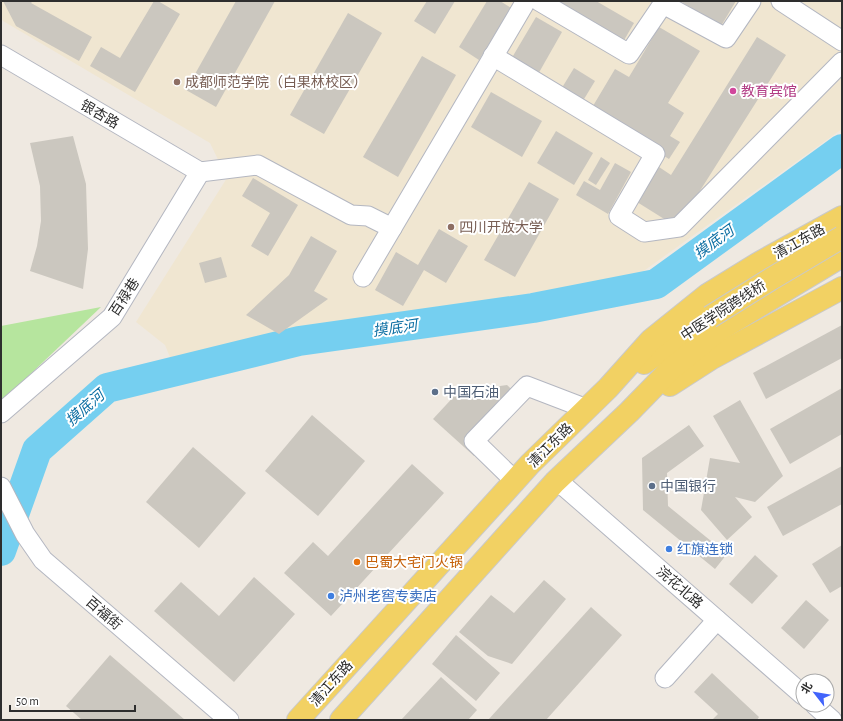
<svg xmlns="http://www.w3.org/2000/svg" width="843" height="721" viewBox="0 0 843 721" font-family="'Alegreya Sans','Noto Sans SC',sans-serif">
	<style>
		.education { fill: #f0e6d1 }
		.green { fill: #b6e59e }
		.lines { fill: none; stroke-linecap: round; stroke-linejoin: round }
		.river { stroke: #75cff0; stroke-width: 30 }
		.building { fill: #cbc7bf }
		.minor-casing { stroke: #b4b7c1; stroke-width: 21 }
		.major-casing { stroke: #c9c9c9; stroke-width: 24 }
		.minor { stroke: #fff; stroke-width: 19 }
		.major { stroke: #f2d163; stroke-width: 22 }
		.major-bridge-casing { stroke: #c9c9c9; stroke-width: 24; stroke-linecap: butt }
		.major-bridge { stroke: #f2d163; stroke-width: 22 }
		.education-dot { fill: #8d6e63; stroke: #fff; stroke-width: 1.5 }
		.hotel-dot { fill: #d1479c; stroke: #fff; stroke-width: 1.5 }
		.service-dot { fill: #5c6f8a; stroke: #fff; stroke-width: 1.5 }
		.shop-dot { fill: #3f7fe0; stroke: #fff; stroke-width: 1.5 }
		.food-dot { fill: #e8710a; stroke: #fff; stroke-width: 1.5 }
		.labels { text-anchor: middle; stroke-width: 4; stroke-linejoin: round; paint-order: stroke }
		.education-label { font-size: 14px; fill: #785e54; stroke: #fff; text-anchor: start }
		.hotel-label { font-size: 14px; fill: #b23c85; stroke: #fff; text-anchor: start }
		.street-label { font-size: 14px; fill: #2e2e2e; stroke: #fff }
		.service-label { font-size: 14px; fill: #4e5e75; stroke: #fff; text-anchor: start }
		.shop-label { font-size: 14px; fill: #366cbe; stroke: #fff; text-anchor: start }
		.food-label { font-size: 14px; fill: #c56008; stroke: #fff; text-anchor: start }
		.water-label { font-size: 15px; font-style: italic; fill: #0d6fa3; stroke: #fff }
	</style>
	<rect width="100%" height="100%" fill="#efe9e1"/>
	<path class="education" d="M1,1H842V129L638,275L306,331L172,362L165,345L136,322L227,178L210,143L3,21L1,18Z"/>
	<path class="green" d="M101,307L1,402V326Z"/>
	<g class="lines">
		<path class="river" d="M1,551L37,450L107,388L299,341L533,308L656,284L842,149"/>
	</g>
	<g class="building">
		<path d="M3,1H33L31,3L92,37L79,61L16,26Z"/>
		<path d="M154,1H158L180,14L135,92L90,66L101,47L120,58Z"/>
		<path d="M236,1H275L216,107L186,90Z"/>
		<path d="M427,1H455L435,34L414,21Z"/>
		<path d="M487,1H500L511,8L479,60L459,47Z"/>
		<path d="M553,1H596L634,23L623,42Z"/>
		<path d="M680,1H736L721,26Z"/>
		<path d="M348,13L382,33L324,134L290,115Z"/>
		<path d="M536,17L562,32L537,76L510,61Z"/>
		<path d="M659,27L700,51L668,103L684,113L670,136L680,142L669,159L590,111L615,69L629,77Z"/>
		<path d="M757,37L786,55L677,227L637,202L659,167L671,175Z"/>
		<path d="M422,56L456,75L398,177L363,157Z"/>
		<path d="M574,68L595,81L581,104L560,91Z"/>
		<path d="M491,92L542,121L522,157L471,127Z"/>
		<path d="M556,131L593,153L574,185L537,163Z"/>
		<path d="M73,136L86,184L88,249L83,289L30,271L37,246L41,221L40,186L30,143Z"/>
		<path d="M601,157L610,163L596,185L588,180Z"/>
		<path d="M615,163L631,172L608,214L576,195L584,181L600,190Z"/>
		<path d="M253,178L298,205L268,256L251,246L270,213L242,196Z"/>
		<path d="M529,182L559,199L515,277L484,260Z"/>
		<path d="M439,229L468,246L446,283L424,270L403,306L375,290L396,252L418,265Z"/>
		<path d="M311,236L337,251L314,291L328,299L279,334L246,315L289,275Z"/>
		<path d="M221,257L227,277L205,283L199,263Z"/>
		<path d="M842,325V358L766,399L753,373Z"/>
		<path d="M507,385L524,401L474,456L433,419L458,392Z"/>
		<path d="M842,388V434L790,464L770,429Z"/>
		<path d="M740,400L783,476L755,502L735,497L752,517L727,540L701,510L710,458L740,463L713,416Z"/>
		<path d="M312,415L365,461L318,516L265,471Z"/>
		<path d="M689,425L704,446L667,473L668,506L727,554L715,569L643,510L642,458Z"/>
		<path d="M193,447L246,493L199,548L146,502Z"/>
		<path d="M412,464L444,493L331,616L284,573L313,542L328,556Z"/>
		<path d="M842,466V504L783,536L767,507Z"/>
		<path d="M842,545V586L830,593L812,564Z"/>
		<path d="M755,555L778,576L752,604L729,584Z"/>
		<path d="M254,577L295,614L234,682L154,611L181,582L219,616Z"/>
		<path d="M544,580L566,599L512,664L488,656L459,632L491,595L514,613Z"/>
		<path d="M806,600L829,620L804,649L781,628Z"/>
		<path d="M591,607L622,635L546,720H488Z"/>
		<path d="M456,635L500,673L476,701L432,664Z"/>
		<path d="M110,655L185,720H82L66,706Z"/>
		<path d="M712,673L759,717L757,720H712L718,714L694,692Z"/>
		<path d="M441,677L477,710L468,720H401Z"/>
	</g>
	<g class="lines">
		<defs>
			<g id="minor">
				<path d="M539,1L629,54L663,4L726,38L751,1"/>
				<path d="M781,1L842,41"/>
				<path d="M1,55L200,172"/>
				<path d="M493,56L655,154L619,216L644,232L679,227L842,62"/>
				<path d="M200,172L258,165L351,215L368,216L392,228"/>
				<path d="M363,277L526,1"/>
				<path d="M1,413L112,317L200,172"/>
				<path d="M515,481L474,441L527,386L587,409"/>
				<path d="M555,482L566,488L803,695"/>
				<path d="M1,487L25,534L43,560L229,720"/>
				<path d="M665,678L717,620"/>
				<path d="M815,705L832,720"/>
			</g>
			<g id="major">
				<path d="M644,363L710,317"/>
				<path d="M670,385L712,358L842,288"/>
				<path d="M298,720L530,464L608,388L651,340L707,295L759,263L842,217"/>
				<path d="M341,720L555,482L629,412L671,369L719,330L842,256"/>
			</g>
		</defs>
		<use href="#minor" class="minor-casing"/>
		<use href="#major" class="major-casing"/>
		<use href="#minor" class="minor"/>
		<use href="#major" class="major"/>
		<defs>
			<path id="major-bridge" d="M710,317L771,279L842,237"/>
		</defs>
		<use href="#major-bridge" class="major-bridge-casing"/>
		<use href="#major-bridge" class="major-bridge"/>
	</g>
	<g class="education-dot">
		<circle cx="177" cy="82" r="4"/>
		<circle cx="451" cy="227" r="4"/>
	</g>
	<circle class="hotel-dot" cx="733" cy="91" r="4"/>
	<g class="service-dot">
		<circle cx="435" cy="392" r="4"/>
		<circle cx="652" cy="486" r="4"/>
	</g>
	<g class="shop-dot">
		<circle cx="669" cy="549" r="4"/>
		<circle cx="331" cy="596" r="4"/>
	</g>
	<circle class="food-dot" cx="357" cy="562" r="4"/>
	<g class="labels">
		<g class="education-label">
			<text x="185" y="87">成都师范学院（白果林校区）</text>
			<text x="459" y="232">四川开放大学</text>
		</g>
		<g class="hotel-label">
			<text x="741" y="96">教育宾馆</text>
		</g>
		<g class="street-label">
			<text transform="translate(100 114) rotate(30)" y="5">银杏路</text>
			<text transform="translate(799 241) rotate(-29)" y="5">清江东路</text>
			<text transform="translate(124 297) rotate(-57)" y="5">百禄巷</text>
			<text transform="translate(723 310) rotate(-33)" y="5">中医学院跨线桥</text>
			<text transform="translate(550 445) rotate(-45)" y="5">清江东路</text>
			<text transform="translate(680 587) rotate(41)" y="5">浣花北路</text>
			<text transform="translate(104 613) rotate(41)" y="5">百福街</text>
			<text transform="translate(331 683) rotate(-48)" y="5">清江东路</text>
		</g>
		<g class="service-label">
			<text x="443" y="397">中国石油</text>
			<text x="660" y="491">中国银行</text>
		</g>
		<g class="shop-label">
			<text x="677" y="554">红旗连锁</text>
			<text x="339" y="601">泸州老窖专卖店</text>
		</g>
		<g class="food-label">
			<text x="365" y="567">巴蜀大宅门火锅</text>
		</g>
		<g class="water-label">
			<text transform="translate(714 242) rotate(-36)" y="5">摸底河</text>
			<text transform="translate(395 328) rotate(-8)" y="5">摸底河</text>
			<text transform="translate(85 408) rotate(-41)" y="5">摸底河</text>
		</g>
	</g>
	<rect width="843" height="721" fill="none" stroke="#2e2e2e" stroke-width="4"/>
	<g transform="translate(815 693) rotate(301)"><circle r="19" fill="#ffffff" stroke="#ababab"/>
	<path d="M0-3L7 15L0 10L-7 15Z" fill="#4264fb"/>
	<text y="-6" font-size="11" font-weight="bold" text-anchor="middle" fill="#2e2e2e">北</text>
	</g>
	<path d="M10 705v6h125v-6" fill="none" stroke="#2e2e2e" stroke-width="2"/>
	<text x="16" y="705" font-size="12" fill="#2e2e2e" stroke="#ffffff" stroke-width="3" paint-order="stroke">50 m</text>
</svg>
